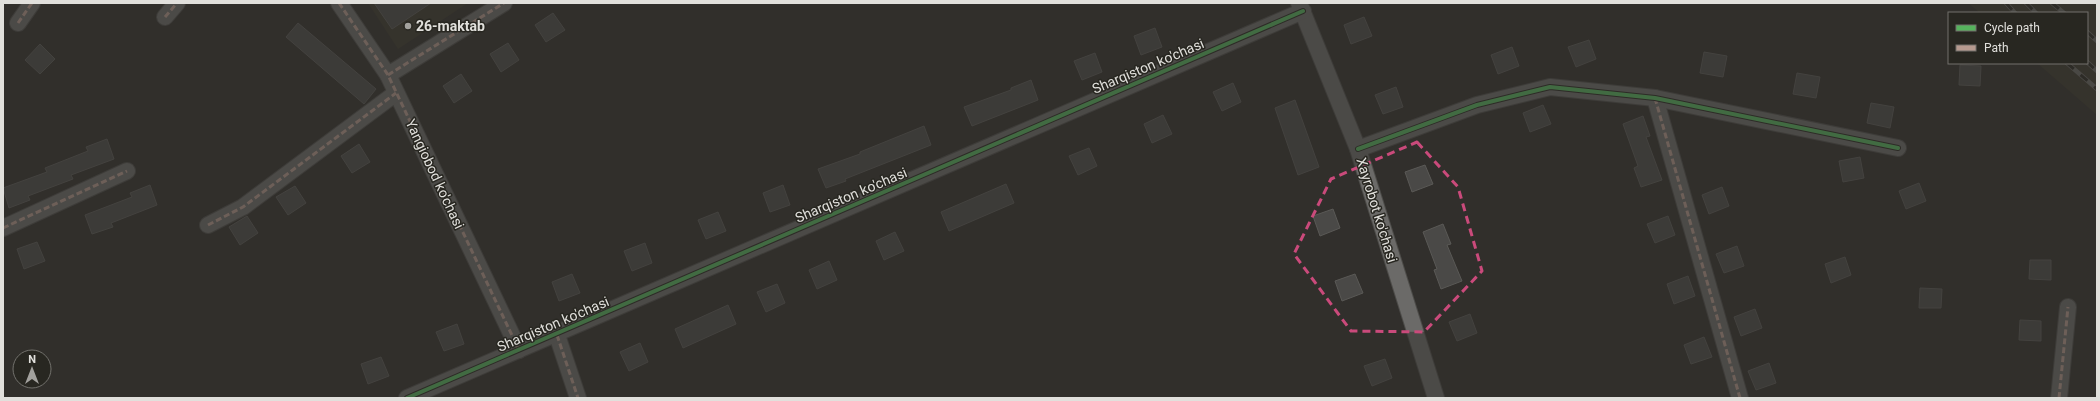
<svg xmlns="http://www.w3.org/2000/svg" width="2100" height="401" viewBox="0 0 2100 401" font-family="Roboto,sans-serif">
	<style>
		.built { fill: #3b382d }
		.building { fill: #4a4947; stroke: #5a5956 }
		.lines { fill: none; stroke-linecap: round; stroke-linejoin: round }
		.minor-casing { stroke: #4d4c49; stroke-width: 18 }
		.minor { stroke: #6b6a68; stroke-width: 16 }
		.rail-casing { stroke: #676663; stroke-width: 4.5 }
		.rail { stroke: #282721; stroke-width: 3; stroke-dasharray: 9; stroke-linecap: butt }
		.quiet { stroke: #b69a8f; stroke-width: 3; stroke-dasharray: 6 3; stroke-linecap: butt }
		.cycleway-casing { stroke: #282721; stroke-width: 6 }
		.cycleway { stroke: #56b35d; stroke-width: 4 }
		.marked { fill: none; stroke: #ca4a7b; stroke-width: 3; stroke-dasharray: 8 5; stroke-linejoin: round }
		.poi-dot { fill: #a3a29e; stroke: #282721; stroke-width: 1.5 }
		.labels { text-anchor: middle; stroke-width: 3; stroke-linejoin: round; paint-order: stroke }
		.poi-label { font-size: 14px; font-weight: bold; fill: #e1e0dc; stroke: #282721; text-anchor: start }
		.street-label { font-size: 14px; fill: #e1e0dc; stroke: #282721 }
	</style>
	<rect width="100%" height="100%" fill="#312f2c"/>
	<g class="built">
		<path d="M368,3H468L398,49Z"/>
		<path d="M1968,3H2097V115L2037,63H2087V13H1980Z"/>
	</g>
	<g class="building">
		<path d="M374,3H431L392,29Z"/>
		<path d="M553,13L565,30L546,42L535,25Z"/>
		<path d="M1364,17L1372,36L1351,44L1344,25Z"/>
		<path d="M298,23L376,89L364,104L286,37Z"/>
		<path d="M1155,28L1162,47L1141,55L1134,36Z"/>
		<path d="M1589,40L1596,59L1576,67L1568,47Z"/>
		<path d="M508,43L519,60L501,72L490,54Z"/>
		<path d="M40,44L55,59L40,74L25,60Z"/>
		<path d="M1512,47L1519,66L1498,74L1491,55Z"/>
		<path d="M1704,52L1727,56L1723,77L1700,73Z"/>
		<path d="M1095,53L1102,72L1082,80L1074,61Z"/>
		<path d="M1960,65L1981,66L1980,86L1959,85Z"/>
		<path d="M1797,73L1820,77L1816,98L1793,94Z"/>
		<path d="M461,74L472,91L454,103L443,86Z"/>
		<path d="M1031,80L1038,100L972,126L964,107L1011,90V88Z"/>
		<path d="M1233,83L1241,102L1222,111L1213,92Z"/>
		<path d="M1396,87L1403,107L1383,114L1375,95Z"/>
		<path d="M1295,100L1319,167L1298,175L1275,108Z"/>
		<path d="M1871,103L1894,107L1890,128L1867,123Z"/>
		<path d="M1543,105L1551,124L1530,132L1523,113Z"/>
		<path d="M1163,115L1172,134L1152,143L1144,124Z"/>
		<path d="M1643,116L1650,136L1646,137L1662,180L1641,187L1634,168L1638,166L1623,124Z"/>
		<path d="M924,126L931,145L845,179L846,181L826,188L818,169L860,154V152Z"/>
		<path d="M107,139L114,159L71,175L73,179L28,196L30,200L9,208L3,188L47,172L45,168L88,151L86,147Z"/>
		<path d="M359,144L370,162L352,173L341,156Z"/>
		<path d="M1089,148L1097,166L1078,175L1069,156Z"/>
		<path d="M1860,157L1864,178L1843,182L1839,161Z"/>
		<path d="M1425,165L1433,184L1412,192L1405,172Z"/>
		<path d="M1919,183L1926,201L1906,209L1899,191Z"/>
		<path d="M1006,184L1014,203L949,231L941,212Z"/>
		<path d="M150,185L157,205L111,223L113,227L92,234L85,215L132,197L130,193Z"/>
		<path d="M783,185L790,205L770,212L763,193Z"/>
		<path d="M295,186L306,203L288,215L276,197Z"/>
		<path d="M1722,187L1729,206L1709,214L1702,195Z"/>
		<path d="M1333,209L1340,228L1320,236L1313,216Z"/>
		<path d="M718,212L726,231L706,239L698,220Z"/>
		<path d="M247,216L258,233L240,245L229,227Z"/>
		<path d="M1668,216L1675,235L1655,243L1647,224Z"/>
		<path d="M1443,224L1451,244L1447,245L1462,281L1441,289L1434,270L1437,269L1423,232Z"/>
		<path d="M895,232L904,251L884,260L876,241Z"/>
		<path d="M37,242L45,261L24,269L17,249Z"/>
		<path d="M645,243L652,263L632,271L624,251Z"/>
		<path d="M1737,246L1744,266L1724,273L1716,254Z"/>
		<path d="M1845,257L1851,275L1831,283L1825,264Z"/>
		<path d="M2030,260H2051V280L2029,279Z"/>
		<path d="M829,261L837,280L817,289L809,270Z"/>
		<path d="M572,274L580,293L559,301L552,282Z"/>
		<path d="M1355,274L1363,293L1342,301L1335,281Z"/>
		<path d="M1688,276L1695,296L1674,304L1667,284Z"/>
		<path d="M777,284L785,303L766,312L757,292Z"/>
		<path d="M1920,288L1942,289L1941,308H1919Z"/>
		<path d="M728,305L736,324L683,348L675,329Z"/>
		<path d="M1755,309L1762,328L1741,336L1734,317Z"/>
		<path d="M1470,314L1477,333L1457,341L1449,322Z"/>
		<path d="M2020,320L2041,321V341L2019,340Z"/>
		<path d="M457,324L464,344L444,351L436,332Z"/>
		<path d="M1704,337L1712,357L1691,364L1684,345Z"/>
		<path d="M640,343L648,362L629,371L620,352Z"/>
		<path d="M381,357L389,376L368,384L361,364Z"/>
		<path d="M1385,359L1392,378L1372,386L1364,366Z"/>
		<path d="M1769,363L1776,383L1756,390L1748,371Z"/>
	</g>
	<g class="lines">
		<defs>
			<g id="minor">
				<path d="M339,3L388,75L519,350"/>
				<path d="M1299,3L1358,149L1436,398"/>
				<path d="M165,17L177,3"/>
				<path d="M18,23L32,3"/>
				<path d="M388,75L504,3"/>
				<path d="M1655,98L1740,398"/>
				<path d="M1358,149L1477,105L1550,87L1655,98L1898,148"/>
				<path d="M208,225L243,207L396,93"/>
				<path d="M3,228L127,171"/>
				<path d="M557,335L578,398"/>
				<path d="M407,398L1303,11"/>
				<path d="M2059,398L2068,307"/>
			</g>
		</defs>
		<use href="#minor" class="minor-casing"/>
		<use href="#minor" class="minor"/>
		<defs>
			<g id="rail">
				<path d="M2006,3L2015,13"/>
				<path d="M2026,3L2036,13"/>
				<path d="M2052,3L2064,13"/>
				<path d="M2087,32L2097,41"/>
				<path d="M2087,62L2097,71"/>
				<path d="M2067,63L2097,89"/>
			</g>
		</defs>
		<use href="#rail" class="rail-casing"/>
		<use href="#rail" class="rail"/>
		<g class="quiet">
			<path d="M339,3L388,75L519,350"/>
			<path d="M165,17L177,3"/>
			<path d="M18,23L32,3"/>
			<path d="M388,75L504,3"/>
			<path d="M1655,98L1740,398"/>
			<path d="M208,225L243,207L396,93"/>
			<path d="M3,228L127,171"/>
			<path d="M557,335L578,398"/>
			<path d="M2059,398L2068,307"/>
		</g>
		<defs>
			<g id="cycleway">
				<path d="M1358,149L1477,105L1550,87L1655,98L1898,148"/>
				<path d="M407,398L1303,11"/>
			</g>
		</defs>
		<use href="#cycleway" class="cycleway-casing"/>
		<use href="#cycleway" class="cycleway"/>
	</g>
	<path d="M0 0H2100V401H0ZM1417,142L1458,187L1482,271L1424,332L1351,331L1294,254L1331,179Z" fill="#312f2c" fill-opacity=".55" fill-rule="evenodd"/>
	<path class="marked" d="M1417,142L1458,187L1482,271L1424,332L1351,331L1294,254L1331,179Z"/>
	<circle class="poi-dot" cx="408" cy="26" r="4"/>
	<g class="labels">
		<g class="poi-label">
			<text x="416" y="31">26-maktab</text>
		</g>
		<g class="street-label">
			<text transform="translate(1148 66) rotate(-23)" y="5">Sharqiston ko'chasi</text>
			<text transform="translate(435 174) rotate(65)" y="5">Yangiobod ko'chasi</text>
			<text transform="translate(851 195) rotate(-23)" y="5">Sharqiston ko'chasi</text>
			<text transform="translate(1377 210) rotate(73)" y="5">Xayrobot ko'chasi</text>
			<text transform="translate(553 324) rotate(-23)" y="5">Sharqiston ko'chasi</text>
		</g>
	</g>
	<rect width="2100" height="401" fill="none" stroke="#e1e0dc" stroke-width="8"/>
	<rect x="1948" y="12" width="140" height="52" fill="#282721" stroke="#72716c"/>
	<rect x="1956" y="25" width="20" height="6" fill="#56b35d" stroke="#72716c"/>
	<text x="1984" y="32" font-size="12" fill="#e1e0dc">Cycle path</text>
	<rect x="1956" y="45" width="20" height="6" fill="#b69a8f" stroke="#72716c"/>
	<text x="1984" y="52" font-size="12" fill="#e1e0dc">Path</text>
	<g transform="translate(32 369)"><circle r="19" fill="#282721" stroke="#72716c"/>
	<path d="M0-3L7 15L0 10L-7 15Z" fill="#a3a29e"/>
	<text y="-6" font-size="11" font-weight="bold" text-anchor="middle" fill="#e1e0dc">N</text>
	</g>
</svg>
